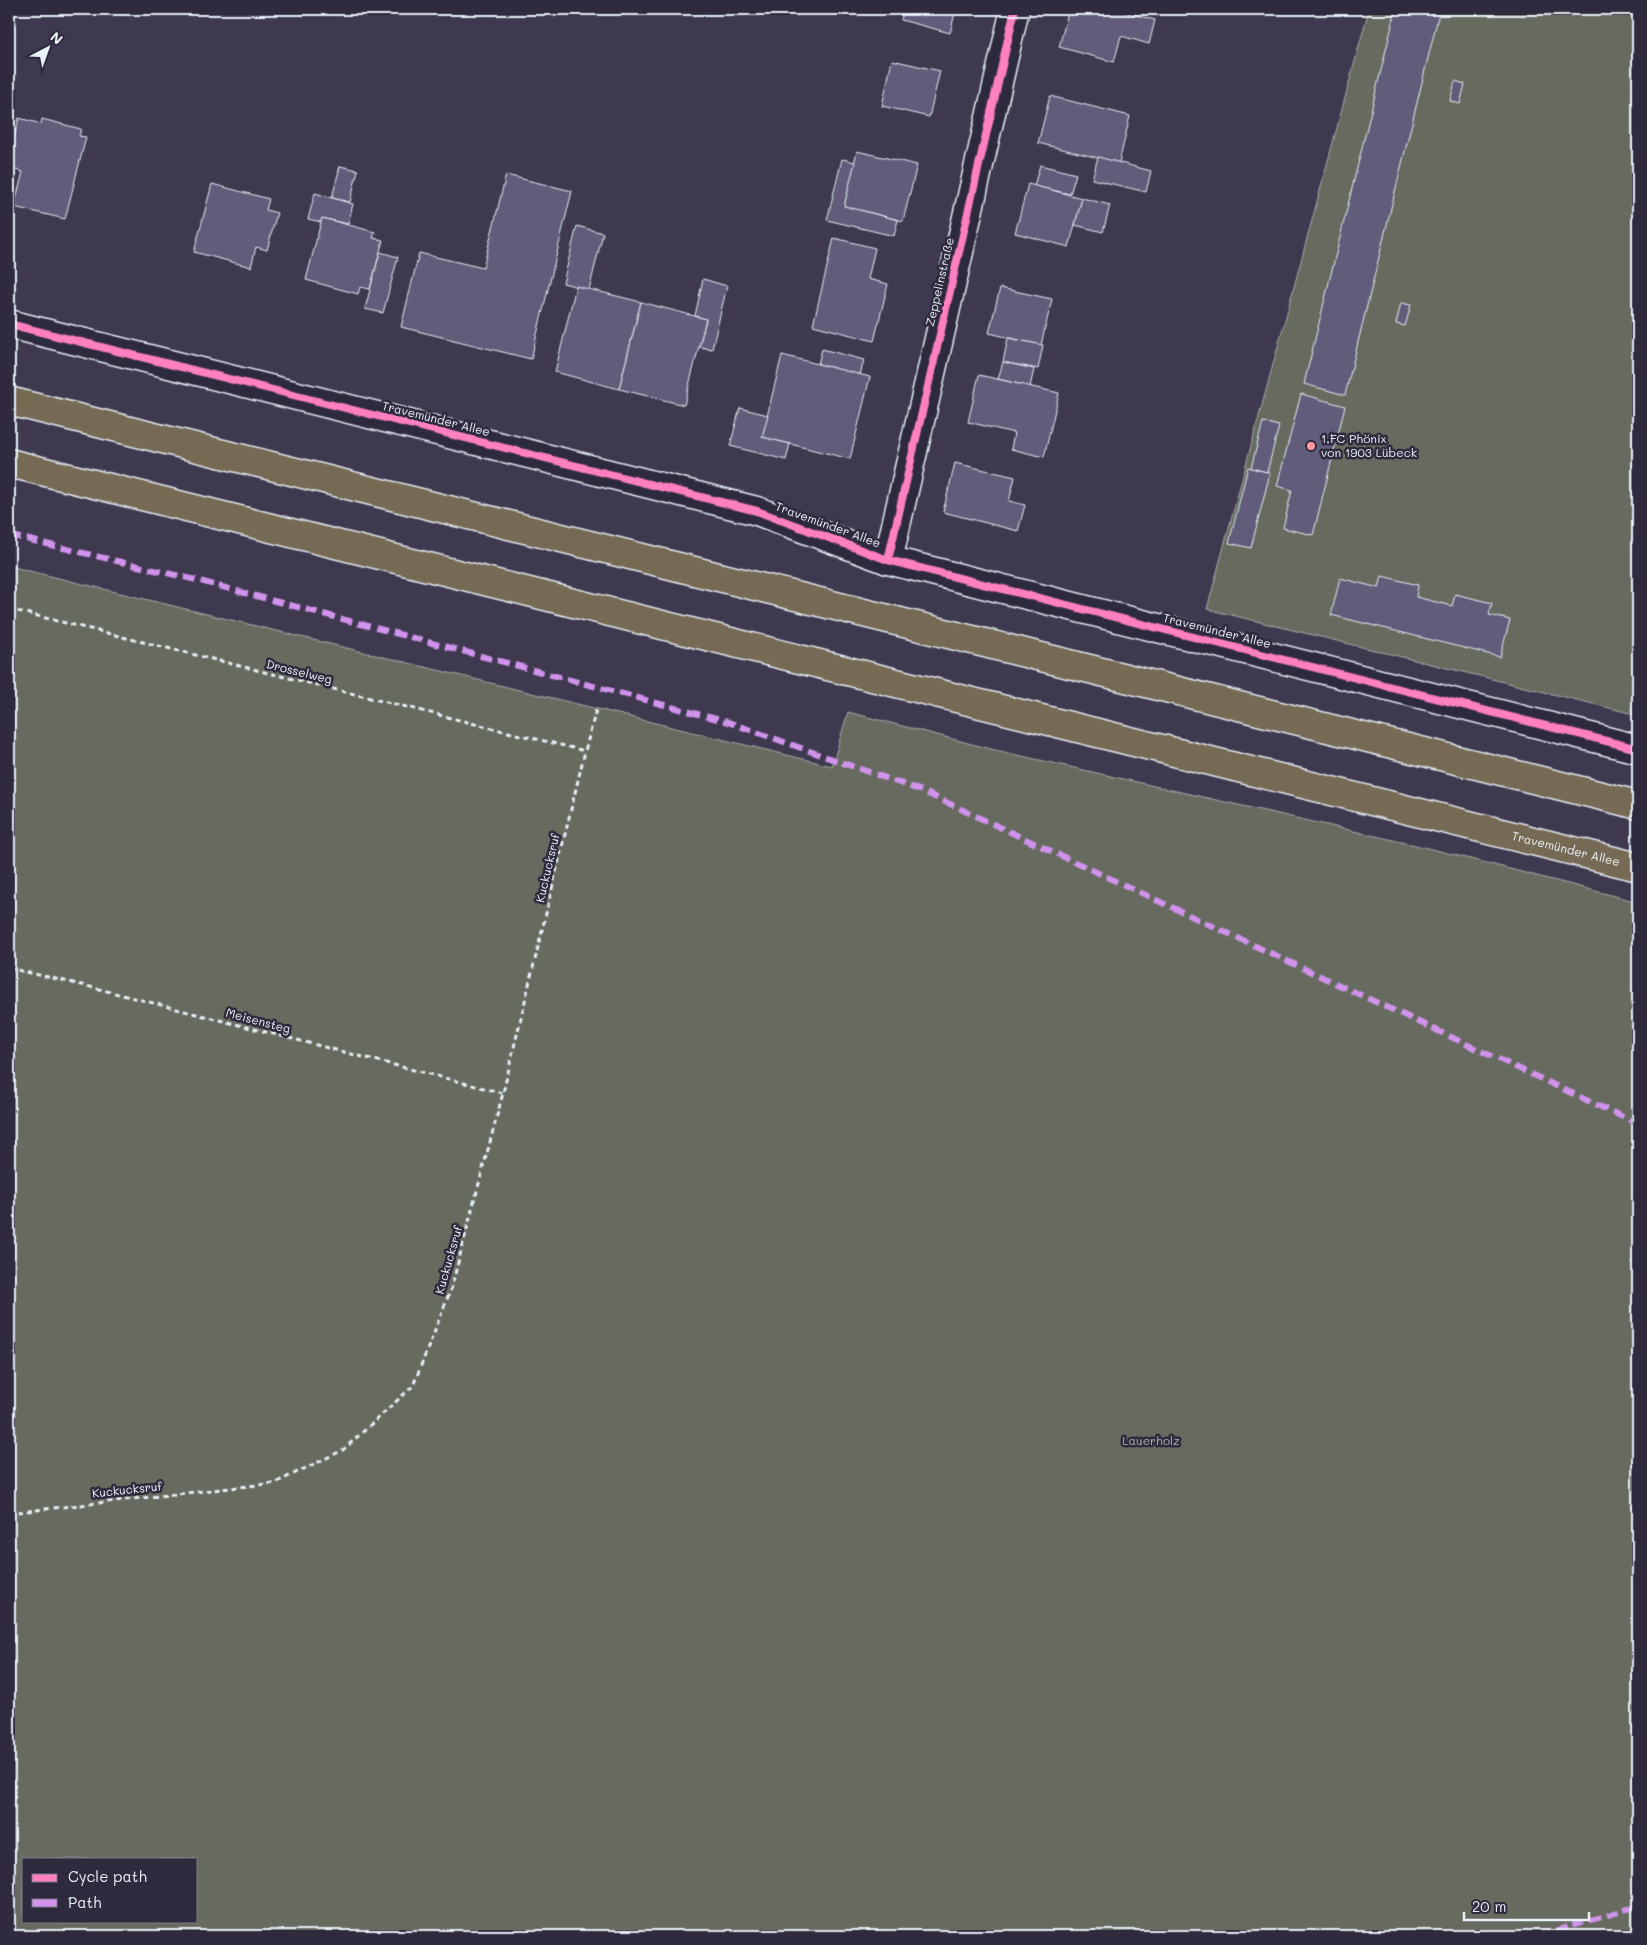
<svg xmlns="http://www.w3.org/2000/svg" width="1647" height="1945" viewBox="0 0 1647 1945" font-family="Mali,sans-serif">
	<style>
		.green { fill: #666b5e; stroke: #a7aeab; fill-rule: evenodd }
		.building { fill: #615c7a; stroke: #e8f1f8 }
		.lines { fill: none; stroke-linecap: round; stroke-linejoin: round }
		.minor-casing { stroke: #e8f1f8; stroke-width: 31 }
		.highway-casing { stroke: #e8f1f8; stroke-width: 31 }
		.path { stroke: #e8f1f8; stroke-width: 3; stroke-dasharray: 5 4; stroke-linecap: butt }
		.minor { stroke: #2f2a3d; stroke-width: 28 }
		.highway { stroke: #776a54; stroke-width: 28 }
		.quiet { stroke: #d193ec; stroke-width: 6; stroke-dasharray: 12 6; stroke-linecap: butt }
		.cycleway-casing { stroke: #2f2a3d; stroke-width: 11 }
		.cycleway { stroke: #ff80c0; stroke-width: 8 }
		.poi-dot { fill: #ff9aa2; stroke: #2f2a3d; stroke-width: 2 }
		.labels { text-anchor: middle; stroke-width: 5; stroke-linejoin: round; paint-order: stroke }
		.street-label { font-size: 12px; fill: #e8f1f8; stroke: #2f2a3d }
		.poi-label { font-size: 12px; fill: #e8f1f8; stroke: #2f2a3d; text-anchor: start }
		.park-label { font-size: 12px; fill: #aeb5b3; stroke: #2f2a3d }
	</style>
	<rect width="100%" height="100%" fill="#3e394f"/>
	<filter id="ink" filterUnits="userSpaceOnUse"><feTurbulence type="fractalNoise" baseFrequency=".02" numOctaves="2"/><feDisplacementMap in="SourceGraphic" scale="10" xChannelSelector="R" yChannelSelector="G"/><feConvolveMatrix kernelMatrix="1 2 1 2 8 2 1 2 1" color-interpolation-filters="sRGB"/></filter>
	<g filter="url(#ink)">
		<g class="green">
			<path d="M1369,9H1638V715L1207,609Z"/>
			<path d="M9,566L832,766L848,712L995,750L1424,847L1638,902V1936H9ZM24,1859H196V1921H24Z"/>
		</g>
		<g class="building">
			<path d="M904,9H956L950,33L901,20Z"/>
			<path d="M1069,9H1112L1155,20L1149,44L1121,36L1114,62L1059,47Z"/>
			<path d="M1396,9H1440L1345,395L1304,384Z"/>
			<path d="M892,60L940,71L929,117L882,106Z"/>
			<path d="M1455,81L1465,84L1460,104L1450,101Z"/>
			<path d="M1050,96L1130,116L1119,163L1038,143Z"/>
			<path d="M19,118L41,124L42,119L81,129L79,136L86,137L65,219L14,207L23,172L9,168V158Z"/>
			<path d="M857,151L917,165L903,221L844,206Z"/>
			<path d="M1098,157L1151,171L1146,192L1092,179Z"/>
			<path d="M842,159L855,162L844,206L898,220L894,236L827,220Z"/>
			<path d="M1040,165L1076,174L1070,194L1034,186Z"/>
			<path d="M340,166L358,170L350,202L332,198Z"/>
			<path d="M506,175L572,191L531,359L401,327L419,253L483,268Z"/>
			<path d="M212,184L269,199L266,210L277,213L267,250L256,247L251,267L194,252Z"/>
			<path d="M1028,184L1082,198L1069,247L1015,233Z"/>
			<path d="M315,193L353,204L348,224L322,218L321,222L308,219Z"/>
			<path d="M1082,198L1110,205L1103,232L1075,225Z"/>
			<path d="M322,218L375,232L373,238L383,240L370,289L360,287L358,294L306,280Z"/>
			<path d="M577,226L603,233L589,290L563,283Z"/>
			<path d="M834,238L875,248L868,279L888,284L874,341L813,325Z"/>
			<path d="M380,252L398,257L383,313L365,309Z"/>
			<path d="M703,279L727,286L712,349L699,347L706,319L695,316Z"/>
			<path d="M576,286L641,302L619,389L555,372Z"/>
			<path d="M1000,288L1052,299L1041,345L989,333Z"/>
			<path d="M641,302L706,319L684,405L619,389Z"/>
			<path d="M1401,303L1411,305L1405,326L1396,324Z"/>
			<path d="M1008,338L1043,345L1038,369L1003,362Z"/>
			<path d="M822,349L864,360L860,375L818,364Z"/>
			<path d="M782,355L870,377L850,459L762,437Z"/>
			<path d="M1003,362L1034,369L1030,387L998,379Z"/>
			<path d="M979,375L1059,393L1044,457L1011,449L1014,433L968,422Z"/>
			<path d="M1301,394L1345,406L1313,535L1283,528L1292,490L1277,486Z"/>
			<path d="M740,408L768,415L762,437L790,444L786,460L730,446Z"/>
			<path d="M1263,422L1279,426L1267,472L1251,468Z"/>
			<path d="M955,463L1015,477L1009,501L1025,505L1018,531L943,512Z"/>
			<path d="M1248,467L1270,473L1251,548L1229,543Z"/>
			<path d="M1382,576L1418,585L1416,597L1452,606L1455,594L1492,603L1489,615L1510,620L1500,657L1331,615L1340,578L1379,588Z"/>
		</g>
		<g class="lines">
			<defs>
				<g id="minor">
					<path d="M9,324L757,511L888,560L1638,749"/>
					<path d="M888,560L1015,9"/>
				</g>
				<g id="highway">
					<path d="M9,401L1638,805"/>
					<path id="s1" d="M9,463L1638,867"/>
				</g>
			</defs>
			<use href="#minor" class="minor-casing"/>
			<use href="#highway" class="highway-casing"/>
			<g class="path">
				<path d="M9,609L585,751"/>
				<path d="M9,968L99,989L503,1093"/>
				<path d="M9,1513L275,1483L343,1450L413,1386L451,1289L503,1093L585,751L596,710"/>
			</g>
			<use href="#minor" class="minor"/>
			<use href="#highway" class="highway"/>
			<g class="quiet">
				<path d="M9,535L196,580L728,722L922,791L1638,1124"/>
				<path d="M1538,1936L1638,1906"/>
			</g>
			<defs>
				<g id="cycleway">
					<path d="M9,324L757,511L888,560L1638,749"/>
					<path d="M888,560L1015,9"/>
				</g>
			</defs>
			<use href="#cycleway" class="cycleway-casing"/>
			<use href="#cycleway" class="cycleway"/>
		</g>
	</g>
	<circle class="poi-dot" cx="1311" cy="446" r="5"/>
	<g class="labels">
		<g class="street-label">
			<text transform="translate(940 282) rotate(-77)" y="4">Zeppelinstraße</text>
			<text transform="translate(436 419) rotate(14)" y="4">Travemünder Allee</text>
			<text transform="translate(828 525) rotate(20)" y="4">Travemünder Allee</text>
			<text transform="translate(1217 631) rotate(14)" y="4">Travemünder Allee</text>
			<text transform="translate(299 672) rotate(14)" y="4">Drosselweg</text>
			<text dy="4" stroke="none"><textPath href="#s1" startOffset="1604">Travemünder Allee</textPath></text>
			<text transform="translate(548 868) rotate(-77)" y="4">Kuckucksruf</text>
			<text transform="translate(258 1021) rotate(15)" y="4">Meisensteg</text>
			<text transform="translate(449 1260) rotate(-74)" y="4">Kuckucksruf</text>
			<text transform="translate(127 1490) rotate(-6)" y="4">Kuckucksruf</text>
		</g>
		<g class="poi-label">
			<text x="1321" y="443">1.FC Phönix<tspan x="1321" dy="14">von 1903 Lübeck</tspan></text>
		</g>
		<g class="park-label">
			<text x="1151" y="1445">Lauerholz</text>
		</g>
	</g>
	<rect width="1647" height="1945" fill="none" stroke="#2f2a3d" stroke-width="30"/>
	<rect x="15" y="15" width="1617" height="1915" fill="none" stroke="#e8f1f8" stroke-width="2" filter="url(#ink)"/>
	<rect x="22" y="1858" width="175" height="65" fill="#2f2a3d" stroke="#797a88"/>
	<rect x="32" y="1874" width="25" height="8" fill="#ff80c0" stroke="#797a88"/>
	<text x="68" y="1882" font-size="15" fill="#e8f1f8">Cycle path</text>
	<rect x="32" y="1899" width="25" height="8" fill="#d193ec" stroke="#797a88"/>
	<text x="68" y="1908" font-size="15" fill="#e8f1f8">Path</text>
	<g transform="translate(48 48) rotate(41)" stroke="#2f2a3d" stroke-width="4" paint-order="stroke">
	<path d="M0-4L9 19L0 12L-9 19Z" fill="#e8f1f8"/>
	<text y="-8" font-size="14" font-weight="bold" text-anchor="middle" fill="#e8f1f8">N</text>
	</g>
	<path d="M1464 1912v8h125v-8" fill="none" stroke="#e8f1f8" stroke-width="2.5"/>
	<text x="1472" y="1912" font-size="15" fill="#e8f1f8" stroke="#2f2a3d" stroke-width="4" paint-order="stroke">20 m</text>
</svg>
